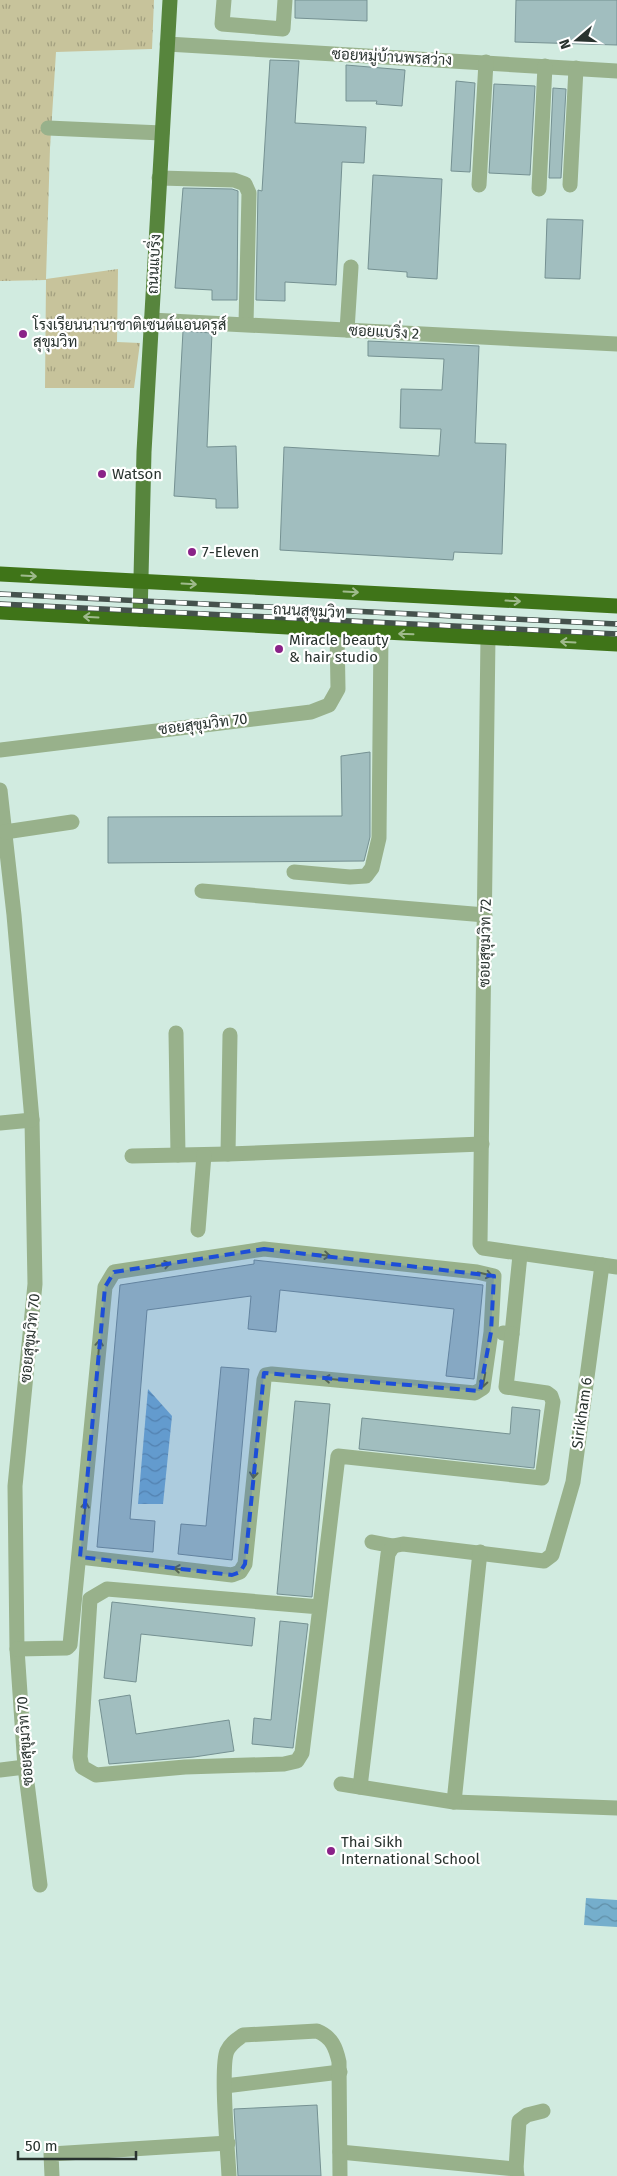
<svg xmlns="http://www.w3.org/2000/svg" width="617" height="2176" viewBox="0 0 617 2176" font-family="'Fira Sans',Sarabun,sans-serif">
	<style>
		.grass { fill: url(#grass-tufts) }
		.water { fill: url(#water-waves) }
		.building { fill: #a1bebf; stroke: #759192 }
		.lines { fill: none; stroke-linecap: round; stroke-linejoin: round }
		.minor { stroke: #98b18b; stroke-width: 15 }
		.major { stroke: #57853d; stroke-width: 15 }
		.highway { stroke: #3f7418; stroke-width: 15 }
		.rail-casing { stroke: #45524d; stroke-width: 5.5 }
		.rail { stroke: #fff; stroke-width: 4; stroke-dasharray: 11; stroke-linecap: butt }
		.oneway { stroke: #9fba8c }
		.oneway2 { stroke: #556554 }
		.marked { fill: #1d4ed8; fill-opacity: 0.2; stroke: #1d4ed8; stroke-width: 4; stroke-dasharray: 10 6; stroke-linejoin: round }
		.poi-dot { fill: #8a2288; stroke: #fff; stroke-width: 2 }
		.labels { text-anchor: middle; stroke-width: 4.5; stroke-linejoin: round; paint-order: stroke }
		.street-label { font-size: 15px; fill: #29332f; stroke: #fff }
		.poi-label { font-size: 15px; fill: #29332f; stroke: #fff; text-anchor: start }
	</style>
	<defs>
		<pattern id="grass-tufts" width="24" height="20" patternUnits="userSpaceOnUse" patternTransform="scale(1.25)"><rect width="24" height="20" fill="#c7c39b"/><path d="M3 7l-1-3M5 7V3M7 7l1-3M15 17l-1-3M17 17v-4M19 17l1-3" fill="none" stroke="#a29f7f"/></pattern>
		<pattern id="water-waves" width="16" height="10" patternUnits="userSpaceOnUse" patternTransform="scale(1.25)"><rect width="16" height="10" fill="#75aecc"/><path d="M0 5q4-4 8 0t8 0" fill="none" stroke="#608ea6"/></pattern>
	</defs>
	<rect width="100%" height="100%" fill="#d1ebe0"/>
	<path class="grass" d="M0,0H154L152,49L56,52L50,148L46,279L118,269L117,342L140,343L134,388H45L46,280L0,281Z"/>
	<g class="water">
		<path d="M148,1389L172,1416L163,1504H138Z"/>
		<path d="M586,1898L617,1900V1927L584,1925Z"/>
	</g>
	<g class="building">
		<path d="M295,0H367V21L295,18Z"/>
		<path d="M516,0H617V45L515,42Z"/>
		<path d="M270,60L299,61L295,123L366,127L364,163L342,162L336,285L285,282V301L256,300L258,190L262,191Z"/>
		<path d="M346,65L405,70L402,106L376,104L377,101H346Z"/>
		<path d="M456,81L475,83L470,172L451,171Z"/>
		<path d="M494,84L535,86L530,175L489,173Z"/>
		<path d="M553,88L566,89L561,178H549Z"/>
		<path d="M373,175L442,179L437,279L407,277V272L368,269Z"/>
		<path d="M183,188L232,189L238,191L237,300H212V290L175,288Z"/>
		<path d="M547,219L583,220L580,279L545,278Z"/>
		<path d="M183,331L212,333L207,447L236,446L238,508H216V499L174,496Z"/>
		<path d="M368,341L479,346L475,443L506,444L502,554L454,552L453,560L280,550L284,447L439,456L441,429L400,428L401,389L442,390L444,359L368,356Z"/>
		<path d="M370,752V837L364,861L108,863V817L342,816L341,756Z"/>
		<path d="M254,1260L483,1285L474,1379L446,1376L454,1309L280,1290L276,1332L248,1329L251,1296L147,1310L130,1519L155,1521L153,1552L97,1547L120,1285L254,1264Z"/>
		<path d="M221,1367L249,1369L232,1560L178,1554L181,1524L206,1526Z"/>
		<path d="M295,1401L330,1404L312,1597L277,1594Z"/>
		<path d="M512,1407L540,1410L534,1468L359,1449L362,1418L510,1434Z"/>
		<path d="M112,1602L255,1618L252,1646L141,1634L136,1682L104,1678Z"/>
		<path d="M280,1621L308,1624L293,1748L252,1744L254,1718L271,1720Z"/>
		<path d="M130,1695L136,1734L229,1720L234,1751L194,1757L109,1764L99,1700Z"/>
		<path d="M317,2105L321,2176H238L234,2109Z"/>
	</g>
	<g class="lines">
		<g class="minor">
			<path d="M224,0L222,24L283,29L285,0"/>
			<path d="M167,44L617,71"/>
			<path d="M48,128L162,133"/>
			<path d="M159,178L234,180L245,184L249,193L246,324"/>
			<path d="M479,185L486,62"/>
			<path d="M570,185L576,68"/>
			<path d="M539,189L545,66"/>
			<path d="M151,320L617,344"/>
			<path d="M347,330L351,267"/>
			<path d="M488,637L480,1244L483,1248L617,1267"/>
			<path d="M0,750L311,712L329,705L338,689L337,630"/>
			<path d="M0,790L14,915L32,1120L35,1284L15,1486L17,1649L25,1767L40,1885"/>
			<path d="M5,832L72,822"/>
			<path d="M294,872L350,877L366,876L372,868L379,838L381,633"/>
			<path d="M202,891L485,915"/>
			<path d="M176,1033L178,1155"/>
			<path d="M0,1123L32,1120"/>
			<path d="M228,1154L230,1035"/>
			<path d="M132,1156L228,1154L482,1144"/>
			<path d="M198,1230L204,1155"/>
			<path d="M503,1333L512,1334L520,1255"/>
			<path d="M372,1542L393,1546L403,1544L544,1561L552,1555L573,1482L602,1265"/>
			<path d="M320,1607L302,1753L297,1761L284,1764L185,1767L96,1775L82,1767L80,1757L90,1599L107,1589L320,1607L338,1456L542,1478L553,1402L551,1396L547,1393L506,1387L512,1334"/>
			<path d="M17,1649L67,1648L70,1645L105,1287L114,1272L264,1249L477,1272L494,1276L491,1332L483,1388L475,1393L272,1374L266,1375L264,1380L245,1564L240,1572L232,1575L80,1557"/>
			<path d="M0,1770L25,1767"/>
			<path d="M341,1784L454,1802L617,1808"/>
			<path d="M360,1787L388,1554L393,1546"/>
			<path d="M454,1802L480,1552"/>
			<path d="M225,2086L340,2072"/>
			<path d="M340,2152L516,2169L517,2176"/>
			<path d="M516,2169L519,2121L527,2115L543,2111"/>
			<path d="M52,2176L51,2154L228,2143"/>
			<path d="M229,2176C228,2154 220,2067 227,2051C230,2044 236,2040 243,2035L317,2031C332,2037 336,2048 339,2062L340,2176"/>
		</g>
		<path class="major" d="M140,619L144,452L170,0"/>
		<g class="highway">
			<path d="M0,574L617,606"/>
			<path d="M0,612L617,644"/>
		</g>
		<defs>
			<g id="rail">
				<path d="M0,594L617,624"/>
				<path d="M0,604L617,634"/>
			</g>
		</defs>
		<use href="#rail" class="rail-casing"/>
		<use href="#rail" class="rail"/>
	</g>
	<defs><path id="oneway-shaft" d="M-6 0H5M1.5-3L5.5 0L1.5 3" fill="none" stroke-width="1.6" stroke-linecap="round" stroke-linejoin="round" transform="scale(1.25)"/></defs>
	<g class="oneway">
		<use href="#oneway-shaft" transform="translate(29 576) rotate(3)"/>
		<use href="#oneway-shaft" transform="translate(189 584) rotate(3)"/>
		<use href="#oneway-shaft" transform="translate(351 592) rotate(3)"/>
		<use href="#oneway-shaft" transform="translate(513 601) rotate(3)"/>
		<use href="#oneway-shaft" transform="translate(91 617) rotate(-177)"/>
		<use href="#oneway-shaft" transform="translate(406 634) rotate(-178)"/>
		<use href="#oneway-shaft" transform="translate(568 642) rotate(-177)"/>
	</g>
	<g class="oneway2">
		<use href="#oneway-shaft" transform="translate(323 1255) rotate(6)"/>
		<use href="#oneway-shaft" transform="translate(163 1265) rotate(-9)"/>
		<use href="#oneway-shaft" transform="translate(485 1274) rotate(14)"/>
		<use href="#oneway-shaft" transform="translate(99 1347) rotate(-85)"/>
		<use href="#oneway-shaft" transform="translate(331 1379) rotate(-175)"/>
		<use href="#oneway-shaft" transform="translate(484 1380) rotate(100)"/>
		<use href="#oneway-shaft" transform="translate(254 1471) rotate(96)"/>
		<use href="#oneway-shaft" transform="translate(85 1509) rotate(-85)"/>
		<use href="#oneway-shaft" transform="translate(181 1569) rotate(-173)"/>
	</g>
	<path class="marked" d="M264,1249L494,1276L491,1332L480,1391L264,1373L245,1564L240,1572L232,1575L80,1557L105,1287L114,1272Z"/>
	<g class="poi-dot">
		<circle cx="23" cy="334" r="5"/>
		<circle cx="102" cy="474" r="5"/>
		<circle cx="192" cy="552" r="5"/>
		<circle cx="279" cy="649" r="5"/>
		<circle cx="331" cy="1851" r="5"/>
	</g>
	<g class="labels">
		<g class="street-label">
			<text transform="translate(392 57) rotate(3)" y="5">ซอยหมู่บ้านพรสว่าง</text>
			<text transform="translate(154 264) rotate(-87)" y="5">ถนนแบริ่ง</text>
			<text transform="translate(384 332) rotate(3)" y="5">ซอยแบริ่ง 2</text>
			<text transform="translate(309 611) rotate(3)" y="5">ถนนสุขุมวิท</text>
			<text transform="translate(203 724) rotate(-7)" y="5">ซอยสุขุมวิท 70</text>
			<text transform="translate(485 943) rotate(-89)" y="5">ซอยสุขุมวิท 72</text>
			<text transform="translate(30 1338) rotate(-84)" y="5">ซอยสุขุมวิท 70</text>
			<text transform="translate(582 1413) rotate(-82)" y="5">Sirikham 6</text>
			<text transform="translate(25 1741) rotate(-94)" y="5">ซอยสุขุมวิท 70</text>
		</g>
		<g class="poi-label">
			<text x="33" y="330">โรงเรียนนานาชาติเซนต์แอนดรูส์<tspan x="33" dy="17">สุขุมวิท</tspan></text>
			<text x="112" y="479">Watson</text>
			<text x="202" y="557">7-Eleven</text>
			<text x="289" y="645">Miracle beauty<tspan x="289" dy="17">&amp; hair studio</tspan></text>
			<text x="341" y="1847">Thai Sikh<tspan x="341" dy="17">International School</tspan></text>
		</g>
	</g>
	<g transform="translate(577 40) rotate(251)" stroke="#ffffff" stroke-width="4" paint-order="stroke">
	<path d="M0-4L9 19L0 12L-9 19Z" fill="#29332f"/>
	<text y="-8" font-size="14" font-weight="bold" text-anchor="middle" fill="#29332f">N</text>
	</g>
	<path d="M18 2151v8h118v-8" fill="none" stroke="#29332f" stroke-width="2.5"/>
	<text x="25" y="2151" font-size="15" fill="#29332f" stroke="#ffffff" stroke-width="4" paint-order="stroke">50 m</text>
</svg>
